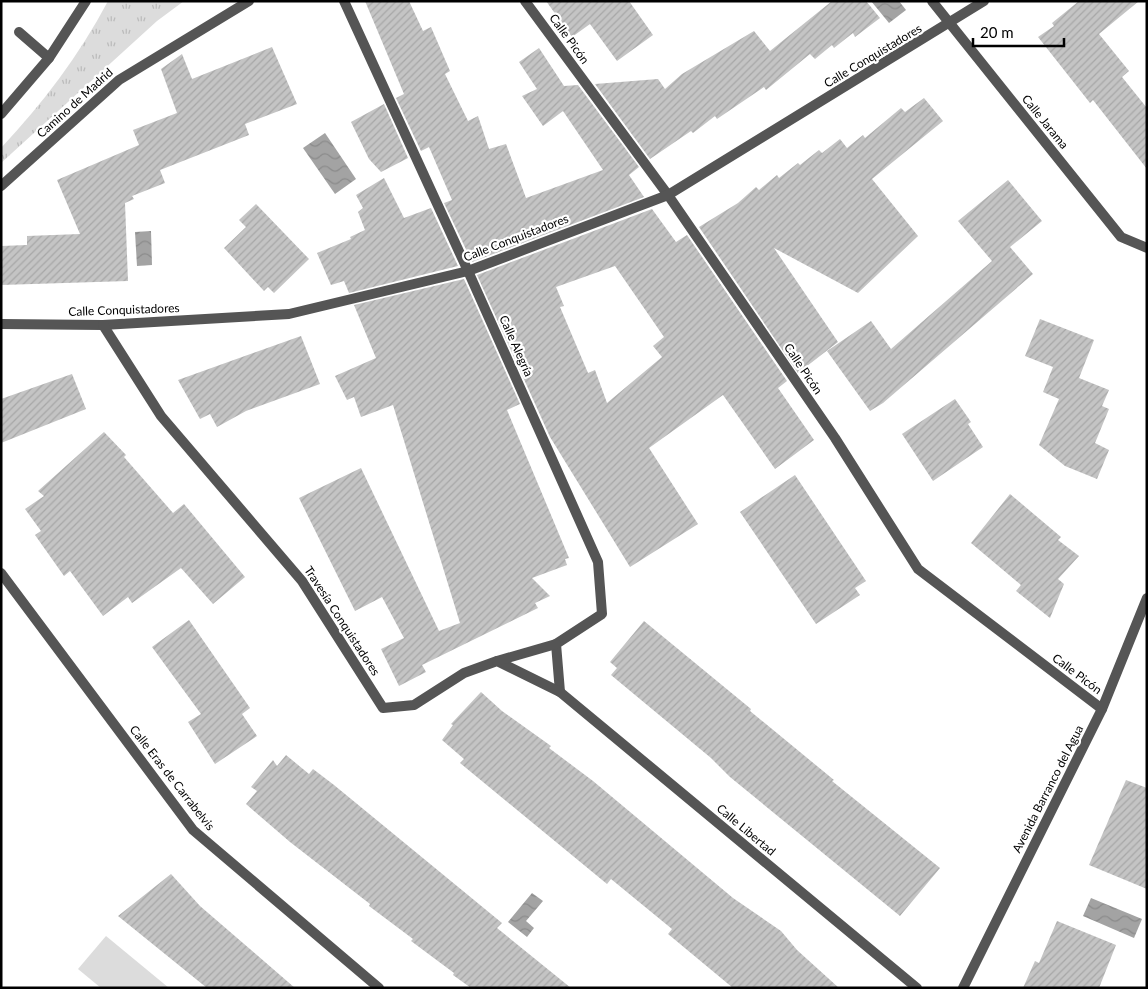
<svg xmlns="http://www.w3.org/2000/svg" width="1148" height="989" viewBox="0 0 1148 989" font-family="Lato,sans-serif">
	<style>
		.grass { fill: url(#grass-tufts) }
		.pitch { fill: #dcdcdc }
		.water { fill: url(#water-waves) }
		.building { fill: url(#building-hatch); fill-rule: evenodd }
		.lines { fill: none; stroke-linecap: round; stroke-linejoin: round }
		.service { stroke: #555; stroke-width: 10 }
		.minor { stroke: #555; stroke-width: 10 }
		.tertiary { stroke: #555; stroke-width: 10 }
		.labels { text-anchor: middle; stroke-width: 4.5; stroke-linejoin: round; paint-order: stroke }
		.street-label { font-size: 12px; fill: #000; stroke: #fff }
	</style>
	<defs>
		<pattern id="grass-tufts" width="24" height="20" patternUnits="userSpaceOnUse" patternTransform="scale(1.25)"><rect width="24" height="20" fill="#dcdcdc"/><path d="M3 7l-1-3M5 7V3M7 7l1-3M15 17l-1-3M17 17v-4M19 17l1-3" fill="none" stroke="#bbb"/></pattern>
		<pattern id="water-waves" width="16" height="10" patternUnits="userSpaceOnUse" patternTransform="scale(1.25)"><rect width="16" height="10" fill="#a3a3a3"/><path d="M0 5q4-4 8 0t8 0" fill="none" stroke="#8b8b8b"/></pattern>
		<pattern id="building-hatch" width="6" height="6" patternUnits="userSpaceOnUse" patternTransform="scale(1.25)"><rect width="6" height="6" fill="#c4c4c4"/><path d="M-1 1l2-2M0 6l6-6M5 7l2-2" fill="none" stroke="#a7a7a7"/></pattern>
	</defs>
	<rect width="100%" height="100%" fill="#fff"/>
	<path class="grass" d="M108,1H184L157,21L1,163V148C43,103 79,56 108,1Z"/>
	<path class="pitch" d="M106,936L169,988H101L78,969Z"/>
	<g class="water">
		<path d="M871,1H899L906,10L889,23Z"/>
		<path d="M325,133L356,179L335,194L303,148Z"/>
		<path d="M151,231L152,265L137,266L135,232Z"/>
		<path d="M532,893L543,901L526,921L534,928L527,937L508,922Z"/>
		<path d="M1091,898L1142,919L1134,938L1083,916Z"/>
	</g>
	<g class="building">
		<path d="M365,1H409L423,31L431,27L450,71L445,74L468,121L478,116L489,149L506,144L526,198L603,170L563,111L543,126L522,96L537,89L519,62L539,48L564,86L578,85L639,167L629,175L644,197L472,262L444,203L452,200L429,147L421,151L396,98L404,94Z"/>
		<path d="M546,1H629L653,35L617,61L590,24L572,37Z"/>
		<path d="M832,1H866L880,18L855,37L853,33L834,48L832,45L815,59L810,54L766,90L764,87L717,119L715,116L693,133L691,131L650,159L595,84L658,79L665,89L682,74L754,31L770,51Z"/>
		<path d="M1079,1H1139L1099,34L1129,71L1122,77L1147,108V169L1093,100L1090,103L1038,37L1054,26L1052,23Z"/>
		<path d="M272,47L297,104L245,124L249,135L160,170L165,183L132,196L134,199L125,203L128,281L1,285V246L27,245V236L80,234L57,180L139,145L133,130L177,113L161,69L182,54L192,79Z"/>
		<path d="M924,98L943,121L872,179L918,236L858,293L774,248L838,342L798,373L699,227L738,203L756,187L759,190L777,175L779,178L798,163L800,165L819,150L822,153L840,139L847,148L863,135L865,138L901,108L905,112Z"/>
		<path d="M384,104L408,158L381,172L369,159L351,122Z"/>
		<path d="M384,178L404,218L431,208L458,266L349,293L344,281L331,285L317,253L351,239L350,237L365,230L358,212L363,208L356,195Z"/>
		<path d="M1008,180L1042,221L1010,247L1033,274L883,403L870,411L827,351L871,321L891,349L992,261L958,221Z"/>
		<path d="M256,204L309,259L274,293L268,287L264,291L224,248L246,227L239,220Z"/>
		<path d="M652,209L676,242L687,235L787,381L778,388L814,440L775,469L723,395L649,448L698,524L630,567L550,437L477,275ZM615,266L664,337L653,346L662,357L607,403L595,370L588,373L560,307L564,306L556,287Z"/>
		<path d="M464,279L520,404L507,410L569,558L565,559L567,565L532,578L550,596L535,603L538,608L422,665L426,672L399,686L381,649L404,638L382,597L355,611L299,498L361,468L439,631L460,623L393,405L361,417L354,397L347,400L335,376L376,358L354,305Z"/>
		<path d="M1040,319L1094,340L1079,378L1109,390L1102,406L1109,409L1095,443L1109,450L1097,479L1065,466L1039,445L1059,399L1043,392L1053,367L1025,356Z"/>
		<path d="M301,336L320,384L246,411L217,427L210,414L200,419L178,380Z"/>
		<path d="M72,374L86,409L1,443V399Z"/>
		<path d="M955,399L971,422L968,424L983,447L933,481L902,434Z"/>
		<path d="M104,432L126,455L124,457L173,513L184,504L245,577L213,604L181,568L132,603L128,597L103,616L70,571L64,576L35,535L41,531L25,509L44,496L38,491Z"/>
		<path d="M795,475L866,581L855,588L860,595L816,624L740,512Z"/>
		<path d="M1010,494L1061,537L1058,540L1079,556L1058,579L1064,584L1050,618L1016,591L1021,585L971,543Z"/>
		<path d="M189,620L250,708L242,714L257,736L215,764L188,722L201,714L152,647Z"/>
		<path d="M644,621L751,709L750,711L834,780L832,781L940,868L900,916L730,777L711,758L611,675L617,668L610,662Z"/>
		<path d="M481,692L502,711L551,746L549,748L593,781L733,898L781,931L797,950L839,988H733L668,934L672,929L611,879L607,884L460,763L464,759L442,740L453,725L451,724Z"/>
		<path d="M286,755L309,774L313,769L334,785L502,923L497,928L571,988H471L453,975L454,973L411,941L413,939L369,906L370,904L290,842L246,804L257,791L251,787L273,760L277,766Z"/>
		<path d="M1126,780L1147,788V889L1089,865Z"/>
		<path d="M171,874L200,906L295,988H207L118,916Z"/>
		<path d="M1057,921L1116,945L1099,988H1023L1035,961L1039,963Z"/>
	</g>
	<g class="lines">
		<path class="service" d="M19,32L49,58"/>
		<g class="minor">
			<path d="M344,1L468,271L598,562L602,614L556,644L560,692"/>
			<path d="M525,1L668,195L835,438L918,569L1102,709"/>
			<path d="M932,1L1121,237L1147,248"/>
			<path d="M1,186L119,80L249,1"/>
			<path d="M1,324L103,325L289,314L468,271L668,195L984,1"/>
			<path d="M103,325L161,416L302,581L383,708L414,705L464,673L497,661L560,692L917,988"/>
			<path d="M1,573L193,830L379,988"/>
			<path d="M497,661L556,644"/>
			<path d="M963,988L1102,709L1147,598"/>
		</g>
		<path class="tertiary" d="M1,114L49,58L86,1"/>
	</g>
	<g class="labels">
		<g class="street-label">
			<text transform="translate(569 39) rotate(54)" y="4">Calle Picón</text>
			<text transform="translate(873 56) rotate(-31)" y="4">Calle Conquistadores</text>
			<text transform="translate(75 103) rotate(-42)" y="4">Camino de Madrid</text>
			<text transform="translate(1045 122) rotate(51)" y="4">Calle Jarama</text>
			<text transform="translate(516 238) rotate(-21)" y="4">Calle Conquistadores</text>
			<text transform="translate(124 310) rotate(-2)" y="4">Calle Conquistadores</text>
			<text transform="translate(516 346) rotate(66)" y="4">Calle Alegría</text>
			<text transform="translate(803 369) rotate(56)" y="4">Calle Picón</text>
			<text transform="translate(342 621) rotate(57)" y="4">Travesía Conquistadores</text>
			<text transform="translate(1077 674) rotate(37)" y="4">Calle Picón</text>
			<text transform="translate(172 778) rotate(52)" y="4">Calle Eras de Carrabelvis</text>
			<text transform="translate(1048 789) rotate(-63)" y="4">Avenida Barranco del Agua</text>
			<text transform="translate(746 830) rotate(40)" y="4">Calle Libertad</text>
		</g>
	</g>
	<rect width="1148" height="989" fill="none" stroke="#000000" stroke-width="5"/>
	<path d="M973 38v8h91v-8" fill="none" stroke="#000000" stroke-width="2.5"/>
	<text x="980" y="38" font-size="15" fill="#000000" stroke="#ffffff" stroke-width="4" paint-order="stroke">20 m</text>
</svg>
